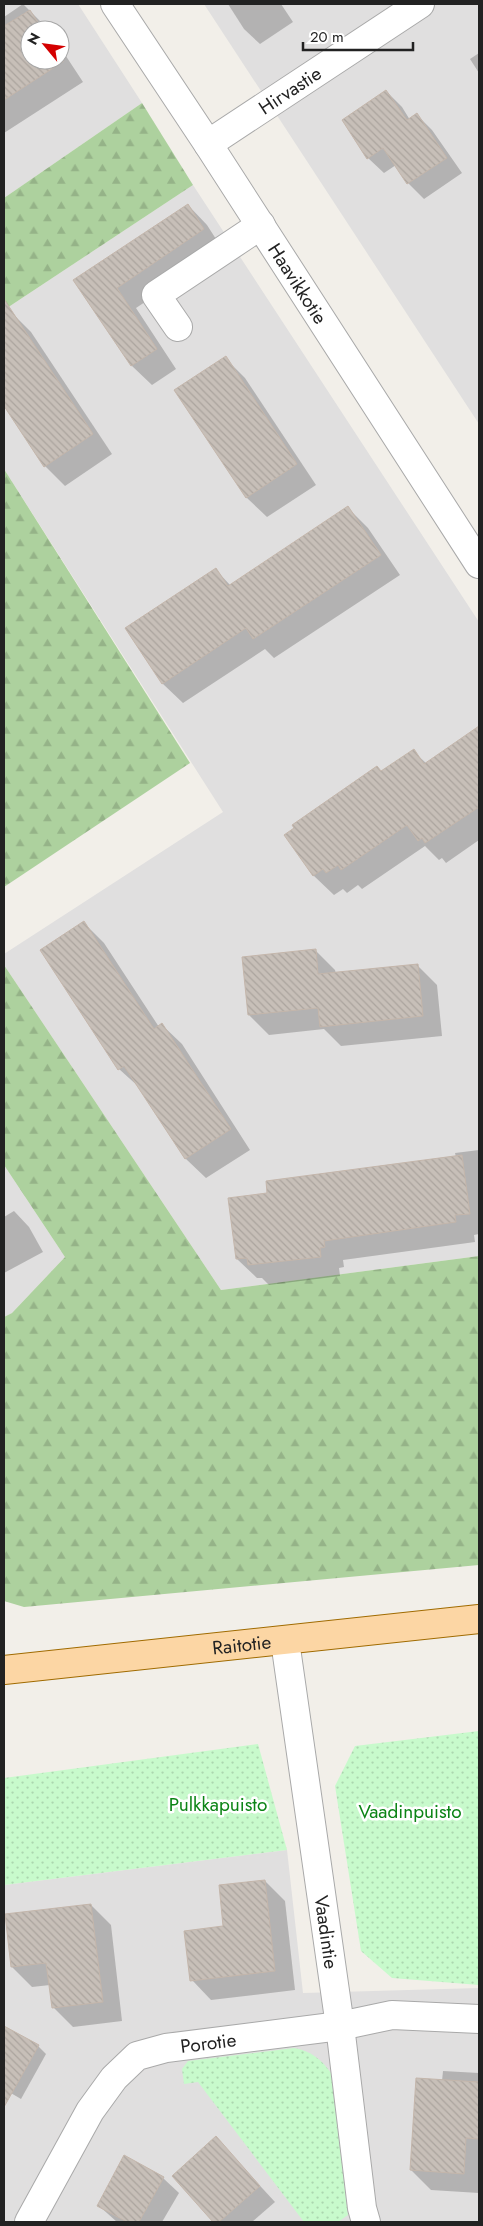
<svg xmlns="http://www.w3.org/2000/svg" width="483" height="2226" viewBox="0 0 483 2226" font-family="Jost,sans-serif">
	<style>
		.residential { fill: #e0dfdf; fill-rule: evenodd }
		.forest { fill: url(#forest-firs) }
		.park { fill: url(#park-dots) }
		.shadow { fill: #0003 }
		.building { fill: url(#building-back-hatch); stroke: #c4b6ab }
		.lines { fill: none; stroke-linecap: round; stroke-linejoin: round }
		.minor-casing { stroke: #a9a9a9; stroke-width: 30 }
		.major-casing { stroke: #a06b00; stroke-width: 30 }
		.minor { stroke: #fff; stroke-width: 28 }
		.major { stroke: #fcd6a4; stroke-width: 28 }
		.labels { text-anchor: middle; stroke-width: 5; stroke-linejoin: round; paint-order: stroke }
		.street-label { font-size: 19px; fill: #222; stroke: #fff }
		.park-label { font-size: 19px; fill: #0c8416; stroke: #fff }
	</style>
	<defs>
		<pattern id="forest-firs" width="22" height="20" patternUnits="userSpaceOnUse" patternTransform="scale(1.25)"><rect width="22" height="20" fill="#add19e"/><path d="M5 1l3.5 6h-7zM16 11l3.5 6h-7z" fill="#95b388"/></pattern>
		<pattern id="park-dots" width="8" height="8" patternUnits="userSpaceOnUse" patternTransform="scale(1.25)"><rect width="8" height="8" fill="#c8facc"/><path d="M2 2h.1M6 6h.1" fill="none" stroke="#acd6af" stroke-width="1.8" stroke-linecap="round"/></pattern>
		<pattern id="building-back-hatch" width="6" height="6" patternUnits="userSpaceOnUse" patternTransform="scale(1.25)"><rect width="6" height="6" fill="#c7bfb8"/><path d="M-1 5l2 2M0 0l6 6M5-1l2 2" fill="none" stroke="#aba49e"/></pattern>
	</defs>
	<rect width="100%" height="100%" fill="#f2efe9"/>
	<g class="residential">
		<path d="M4,4H78L142,103L4,198ZM30,30H60V60H30Z"/>
		<path d="M204,4H479V424Z"/>
		<path d="M193,185L479,622V1256L221,1290L4,965V954L223,812L4,469V310Z"/>
		<path d="M4,1165L65,1257L12,1313L4,1317Z"/>
		<path d="M287,1850L303,1993L479,1988V2222H4V1885Z"/>
	</g>
	<g class="forest">
		<path d="M142,103L193,185L4,310V198Z"/>
		<path d="M4,469L190,763L4,887Z"/>
		<path d="M4,965L221,1290L479,1256V1565L24,1607L4,1601V1317L12,1313L65,1257L4,1165Z"/>
	</g>
	<g class="park">
		<path d="M479,1731V1985L392,1978L361,1951L335,1786L355,1746Z"/>
		<path d="M258,1744L287,1850L4,1885V1778Z"/>
		<path d="M294,2048C311,2051 321,2059 331,2073L348,2215L338,2222H304L198,2082L184,2084L182,2069L188,2061Z"/>
	</g>
	<g class="shadow">
		<path d="M23,4L49,30H30V60H60V47L83,82L4,133V17Z"/>
		<path d="M228,4H281L293,22L260,44L244,29Z"/>
		<path d="M479,53V73L470,59Z"/>
		<path d="M386,91L402,107L410,120L417,115L432,130L462,173L424,199L408,183L396,165L384,173L368,158Z"/>
		<path d="M188,205L207,225L223,250L136,308L176,369L152,385L132,366L75,280Z"/>
		<path d="M11,312L31,332L112,454L65,486L45,466L4,403V317Z"/>
		<path d="M225,358L245,378L316,485L267,517L247,498L176,391Z"/>
		<path d="M348,508L368,528L400,575L274,658L265,649L183,703L163,684L127,629L216,570L231,586Z"/>
		<path d="M479,728V840L446,863L442,858L439,860L425,846L362,889L358,885L347,893L343,889L334,895L314,876L286,835L413,751L427,764Z"/>
		<path d="M84,923L104,943L159,1027L162,1025L182,1044L250,1150L206,1178L186,1159L140,1088L119,1069L42,950Z"/>
		<path d="M315,950L335,970L336,974L417,965L437,985L442,1036L341,1046L324,1029L269,1035L249,1015L243,958Z"/>
		<path d="M479,1150V1234L474,1235L475,1242L343,1260L344,1267L339,1268L340,1276L269,1285L262,1278H257L237,1259L269,1194L456,1157L455,1153Z"/>
		<path d="M14,1211L29,1227L43,1252L4,1273V1217Z"/>
		<path d="M265,1881L285,1901L295,1990L211,2000L192,1980L225,1927Z"/>
		<path d="M91,1905L111,1925L122,2021L73,2027L53,2007L50,1985L32,1987L12,1967Z"/>
		<path d="M4,2027L38,2046L46,2054L21,2099L4,2089Z"/>
		<path d="M443,2071L479,2073V2193L431,2190L411,2170L442,2081Z"/>
		<path d="M216,2138L275,2202L252,2222H215L174,2176Z"/>
		<path d="M163,2178L179,2193L162,2222H117L98,2205Z"/>
	</g>
	<g class="building">
		<path d="M30,10L43,30H30V60H60V56L64,61L4,100V26Z"/>
		<path d="M386,90L407,120L417,113L447,158L407,184L383,148L367,159L342,120Z"/>
		<path d="M188,204L204,229L117,288L157,349L131,366L73,280Z"/>
		<path d="M4,299L93,434L44,467L4,406Z"/>
		<path d="M226,356L297,464L246,498L174,390Z"/>
		<path d="M348,506L381,555L253,639L246,628L162,684L125,628L216,568L228,586Z"/>
		<path d="M479,726V807L425,843L422,838L418,841L407,825L341,870L338,865L326,873L323,869L313,876L284,835L294,828L292,825L377,766L381,771L414,749L424,764Z"/>
		<path d="M84,921L154,1029L162,1023L231,1129L185,1159L124,1066L118,1070L40,950Z"/>
		<path d="M316,949L318,974L418,964L423,1016L320,1027L318,1008L248,1015L242,957Z"/>
		<path d="M462,1155L470,1214L455,1215L456,1222L324,1241L325,1247L320,1248L321,1257L248,1265L247,1258L236,1259L228,1198L267,1193L266,1181Z"/>
		<path d="M265,1880L275,1971L190,1981L184,1931L223,1926L219,1885Z"/>
		<path d="M91,1904L103,2002L52,2008L46,1963L11,1967L5,1914Z"/>
		<path d="M4,2026L39,2045L4,2107Z"/>
		<path d="M416,2078L479,2082V2139L466,2138L464,2174L410,2170Z"/>
		<path d="M216,2136L260,2186L219,2222H213L172,2176Z"/>
		<path d="M124,2155L164,2177L139,2222H127L97,2206Z"/>
	</g>
	<g class="lines">
		<defs>
			<g id="minor">
				<path id="s1" d="M115,4L208,144L479,564"/>
				<path id="s2" d="M208,144L420,4"/>
				<path d="M178,327L156,295L261,225"/>
				<path id="s3" d="M285,1641L340,2026L362,2208L366,2222"/>
				<path id="s4" d="M29,2222L90,2111L114,2078L137,2056L166,2048L340,2026L392,2015L479,2019"/>
			</g>
			<g id="major">
				<path id="s5" d="M4,1670L479,1619"/>
			</g>
		</defs>
		<use href="#minor" class="minor-casing"/>
		<use href="#major" class="major-casing"/>
		<use href="#minor" class="minor"/>
		<use href="#major" class="major"/>
	</g>
	<g class="labels">
		<g class="street-label">
			<text dy="7" stroke="none"><textPath href="#s2" startOffset="98">Hirvastie</textPath></text>
			<text dy="7" stroke="none"><textPath href="#s1" startOffset="334">Haavikkotie</textPath></text>
			<text dy="7" stroke="none"><textPath href="#s5" startOffset="239">Raitotie</textPath></text>
			<text dy="7" stroke="none"><textPath href="#s3" startOffset="294">Vaadintie</textPath></text>
			<text dy="7" stroke="none"><textPath href="#s4" startOffset="272">Porotie</textPath></text>
		</g>
		<g class="park-label">
			<text x="218" y="1811">Pulkkapuisto</text>
			<text x="410" y="1818">Vaadinpuisto</text>
		</g>
	</g>
	<rect width="483" height="2226" fill="none" stroke="#222222" stroke-width="10"/>
	<g transform="translate(45 45) rotate(299)"><circle r="24" fill="#ffffff" stroke="#a7a7a7"/>
	<path d="M0-4L9 19L0 12L-9 19Z" fill="#d40000"/>
	<text y="-8" font-size="14" font-weight="bold" text-anchor="middle" fill="#222222">N</text>
	</g>
	<path d="M303 42v8h110v-8" fill="none" stroke="#222222" stroke-width="2.5"/>
	<text x="310" y="42" font-size="15" fill="#222222" stroke="#ffffff" stroke-width="4" paint-order="stroke">20 m</text>
</svg>
